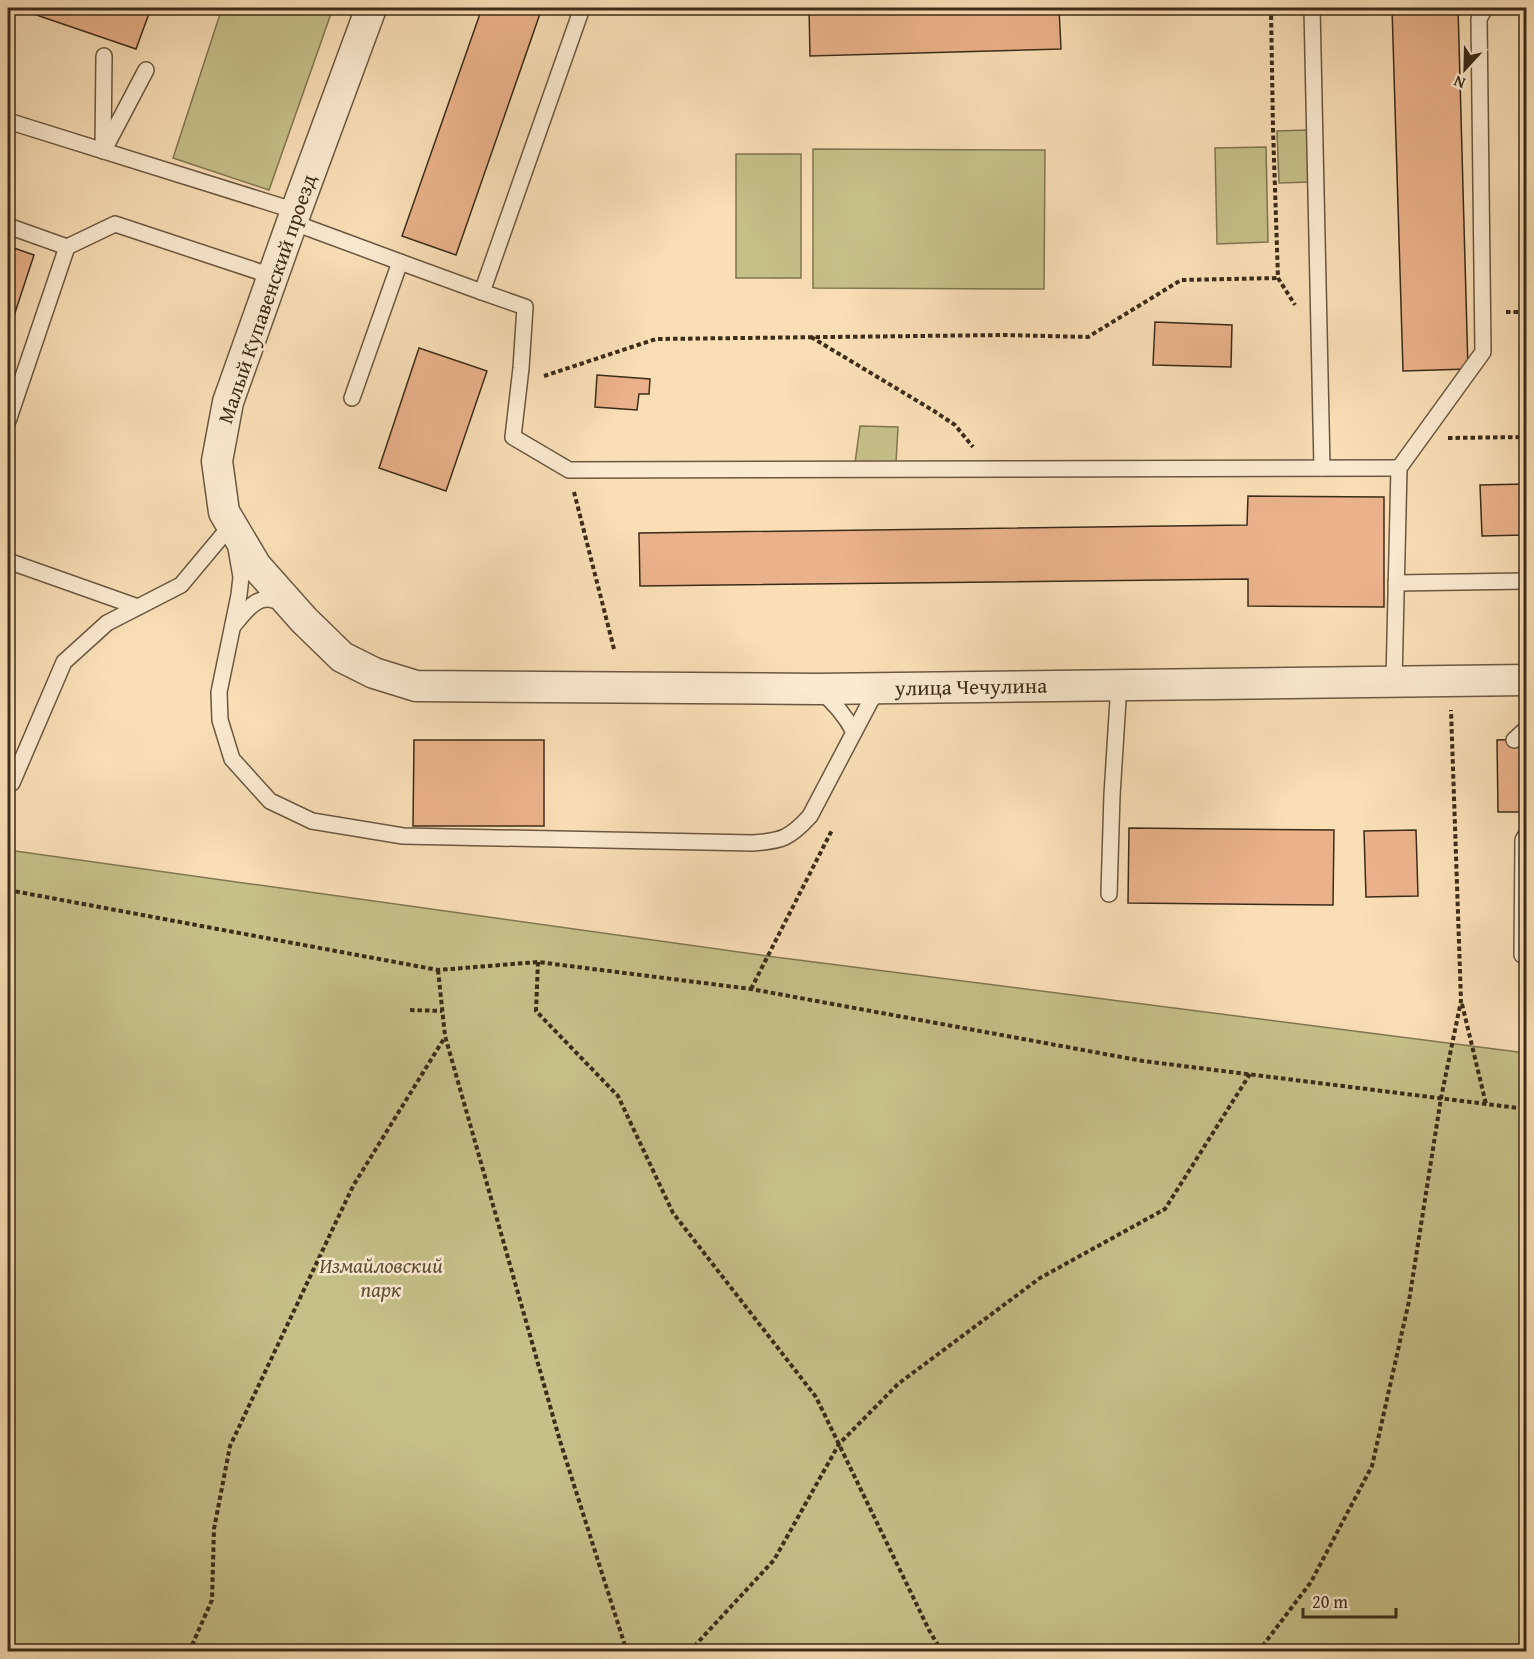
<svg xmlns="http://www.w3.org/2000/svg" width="1534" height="1659" viewBox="0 0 1534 1659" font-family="'Gentium Book Plus',serif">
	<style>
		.green { fill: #c5bf88; stroke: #807650; stroke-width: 1.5 }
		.building { fill: #eab28a; stroke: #3c2c18; stroke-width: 1.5 }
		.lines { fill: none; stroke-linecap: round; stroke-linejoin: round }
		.lane-casing { stroke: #6b5840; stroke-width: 18 }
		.street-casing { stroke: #6b5840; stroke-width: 33 }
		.path { stroke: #3c2c18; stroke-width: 4; stroke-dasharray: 4.5 3; stroke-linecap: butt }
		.lane { stroke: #fbead0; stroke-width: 15 }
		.street { stroke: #fbead0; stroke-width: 30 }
		.labels { text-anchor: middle; stroke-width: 5; stroke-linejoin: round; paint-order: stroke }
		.street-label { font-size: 21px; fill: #3c2c18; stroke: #fbead0 }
		.park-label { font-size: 21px; font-style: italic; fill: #5e5134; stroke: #fbead0 }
	</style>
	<rect width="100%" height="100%" fill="#f9deb6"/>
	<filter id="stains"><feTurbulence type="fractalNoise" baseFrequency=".00333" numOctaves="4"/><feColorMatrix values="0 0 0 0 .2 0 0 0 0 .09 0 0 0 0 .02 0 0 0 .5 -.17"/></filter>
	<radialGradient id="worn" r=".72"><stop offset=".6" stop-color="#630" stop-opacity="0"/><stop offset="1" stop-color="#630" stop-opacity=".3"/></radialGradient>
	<g class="green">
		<path d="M222,8H333L269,190L173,158Z"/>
		<path d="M1307,130L1309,182L1279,183L1277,131Z"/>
		<path d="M1266,147L1268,242L1217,244L1215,148Z"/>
		<path d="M813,149L1045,150L1044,289L813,288Z"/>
		<rect x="736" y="154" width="65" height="124"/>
		<path d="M860,426L898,427L896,463H855Z"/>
		<path d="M8,850L767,956L1526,1053V1651H8Z"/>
	</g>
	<g class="building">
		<path d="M16,8H151L136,49Z"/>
		<path d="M482,8H542L456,255L402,236Z"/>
		<path d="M809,8H1059L1061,49L810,56Z"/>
		<path d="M1392,8H1458L1468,369L1403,371Z"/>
		<path d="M8,246L34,255L8,334Z"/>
		<path d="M1155,322L1232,325L1231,367L1153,365Z"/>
		<path d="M419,348L487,371L446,491L379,468Z"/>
		<path d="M597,375L650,379L649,394H639L637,410L595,407Z"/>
		<path d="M1526,484V535L1482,536L1480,485Z"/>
		<path d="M1248,496L1384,497V607L1248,606V579L640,586L639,533L1247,525Z"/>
		<path d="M1526,739V812H1498L1497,740Z"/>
		<path d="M414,740H544V826H413Z"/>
		<path d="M1129,828L1334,830L1333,905L1128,903Z"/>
		<path d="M1416,830L1418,896L1366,897L1364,831Z"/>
	</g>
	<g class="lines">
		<defs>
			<g id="lane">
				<path d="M582,8L482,292L525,307L521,368L513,437L569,470L1399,468"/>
				<path d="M1312,8L1322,468"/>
				<path d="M8,121L296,211"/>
				<path d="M105,148L146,70"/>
				<path d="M103,151L104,56"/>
				<path d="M292,222L400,262L352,398"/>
				<path d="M8,226L67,247"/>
				<path d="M400,262L482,292"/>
				<path d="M8,421L67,247L115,224L272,276"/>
				<path d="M236,548L241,577L239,595L219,692L220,720L232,759L270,801L312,821L403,836L753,843C782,841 790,838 810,816L870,702L880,688"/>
				<path d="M8,561L138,607"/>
				<path d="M1396,583L1526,581"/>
				<path d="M234,625C246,610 261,589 282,604"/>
				<path d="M1394,681L1399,468L1483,352L1479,19L1485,8"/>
				<path d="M820,691C835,703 845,715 854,732"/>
				<path d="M1514,740L1526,729"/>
				<path d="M8,785L12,783L64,662L107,623L181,585L232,524"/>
				<path d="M1109,894L1112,795L1119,684"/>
				<path d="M1522,955L1523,840L1526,835"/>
			</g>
			<path id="street" d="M371,8L296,211L228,402L217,461L224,512L256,566L304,620L342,657L374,673L416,686L817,689L1526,680"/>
		</defs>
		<use href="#lane" class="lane-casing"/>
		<use href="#street" class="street-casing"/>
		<g class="path">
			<path d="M1271,8L1273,129L1278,278L1295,305"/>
			<path d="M1506,312H1526"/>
			<path d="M811,337L934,411L955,425L973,447"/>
			<path d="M544,376L656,339L1004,335L1088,337L1181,280L1278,278"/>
			<path d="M1448,438L1526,437"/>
			<path d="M574,492L614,649"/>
			<path d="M8,890L438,970L538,962L751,989L1143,1061L1526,1109"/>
			<path d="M538,962L536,1011L618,1096L673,1213L816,1397L929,1630L942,1652"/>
			<path d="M438,970L445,1036L560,1441L627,1652"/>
			<path d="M751,989L832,830"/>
			<path d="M1462,1004L1486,1104"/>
			<path d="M410,1010L442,1011"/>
			<path d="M189,1652L212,1600L214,1529L230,1446L353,1186L445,1037"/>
			<path d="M689,1652L774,1560L839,1444L898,1384L1040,1278L1165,1209L1250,1074"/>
			<path d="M1258,1652L1311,1582L1372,1466L1409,1301L1441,1098L1461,1001L1451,710"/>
		</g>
		<use href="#lane" class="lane"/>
		<use href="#street" class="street"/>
	</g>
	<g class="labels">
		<g class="street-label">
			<text transform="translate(267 299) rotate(-71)" y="7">Малый Купавенский проезд</text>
			<text transform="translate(971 687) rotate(-1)" y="7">улица Чечулина</text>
		</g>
		<g class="park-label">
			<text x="381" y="1273">Измайловский<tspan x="381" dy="24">парк</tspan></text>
		</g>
	</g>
	<rect width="1534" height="1659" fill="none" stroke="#f9deb6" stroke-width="30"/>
	<rect x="9" y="9" width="1516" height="1641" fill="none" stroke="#3c2c18" stroke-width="3"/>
	<rect x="15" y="15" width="1504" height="1629" fill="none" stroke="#3c2c18" stroke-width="1.5"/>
	<g transform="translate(1465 69) rotate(202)" stroke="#fbead0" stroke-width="4.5" paint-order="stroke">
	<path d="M0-4.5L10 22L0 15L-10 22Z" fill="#3c2c18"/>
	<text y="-9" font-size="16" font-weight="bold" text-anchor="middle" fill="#3c2c18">N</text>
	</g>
	<path d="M1303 1608v9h93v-9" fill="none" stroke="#3c2c18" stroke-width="3"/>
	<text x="1312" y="1608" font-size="18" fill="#3c2c18" stroke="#fbead0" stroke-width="4.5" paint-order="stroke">20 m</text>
	<rect width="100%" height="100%" filter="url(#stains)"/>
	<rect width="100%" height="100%" fill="url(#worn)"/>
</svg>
